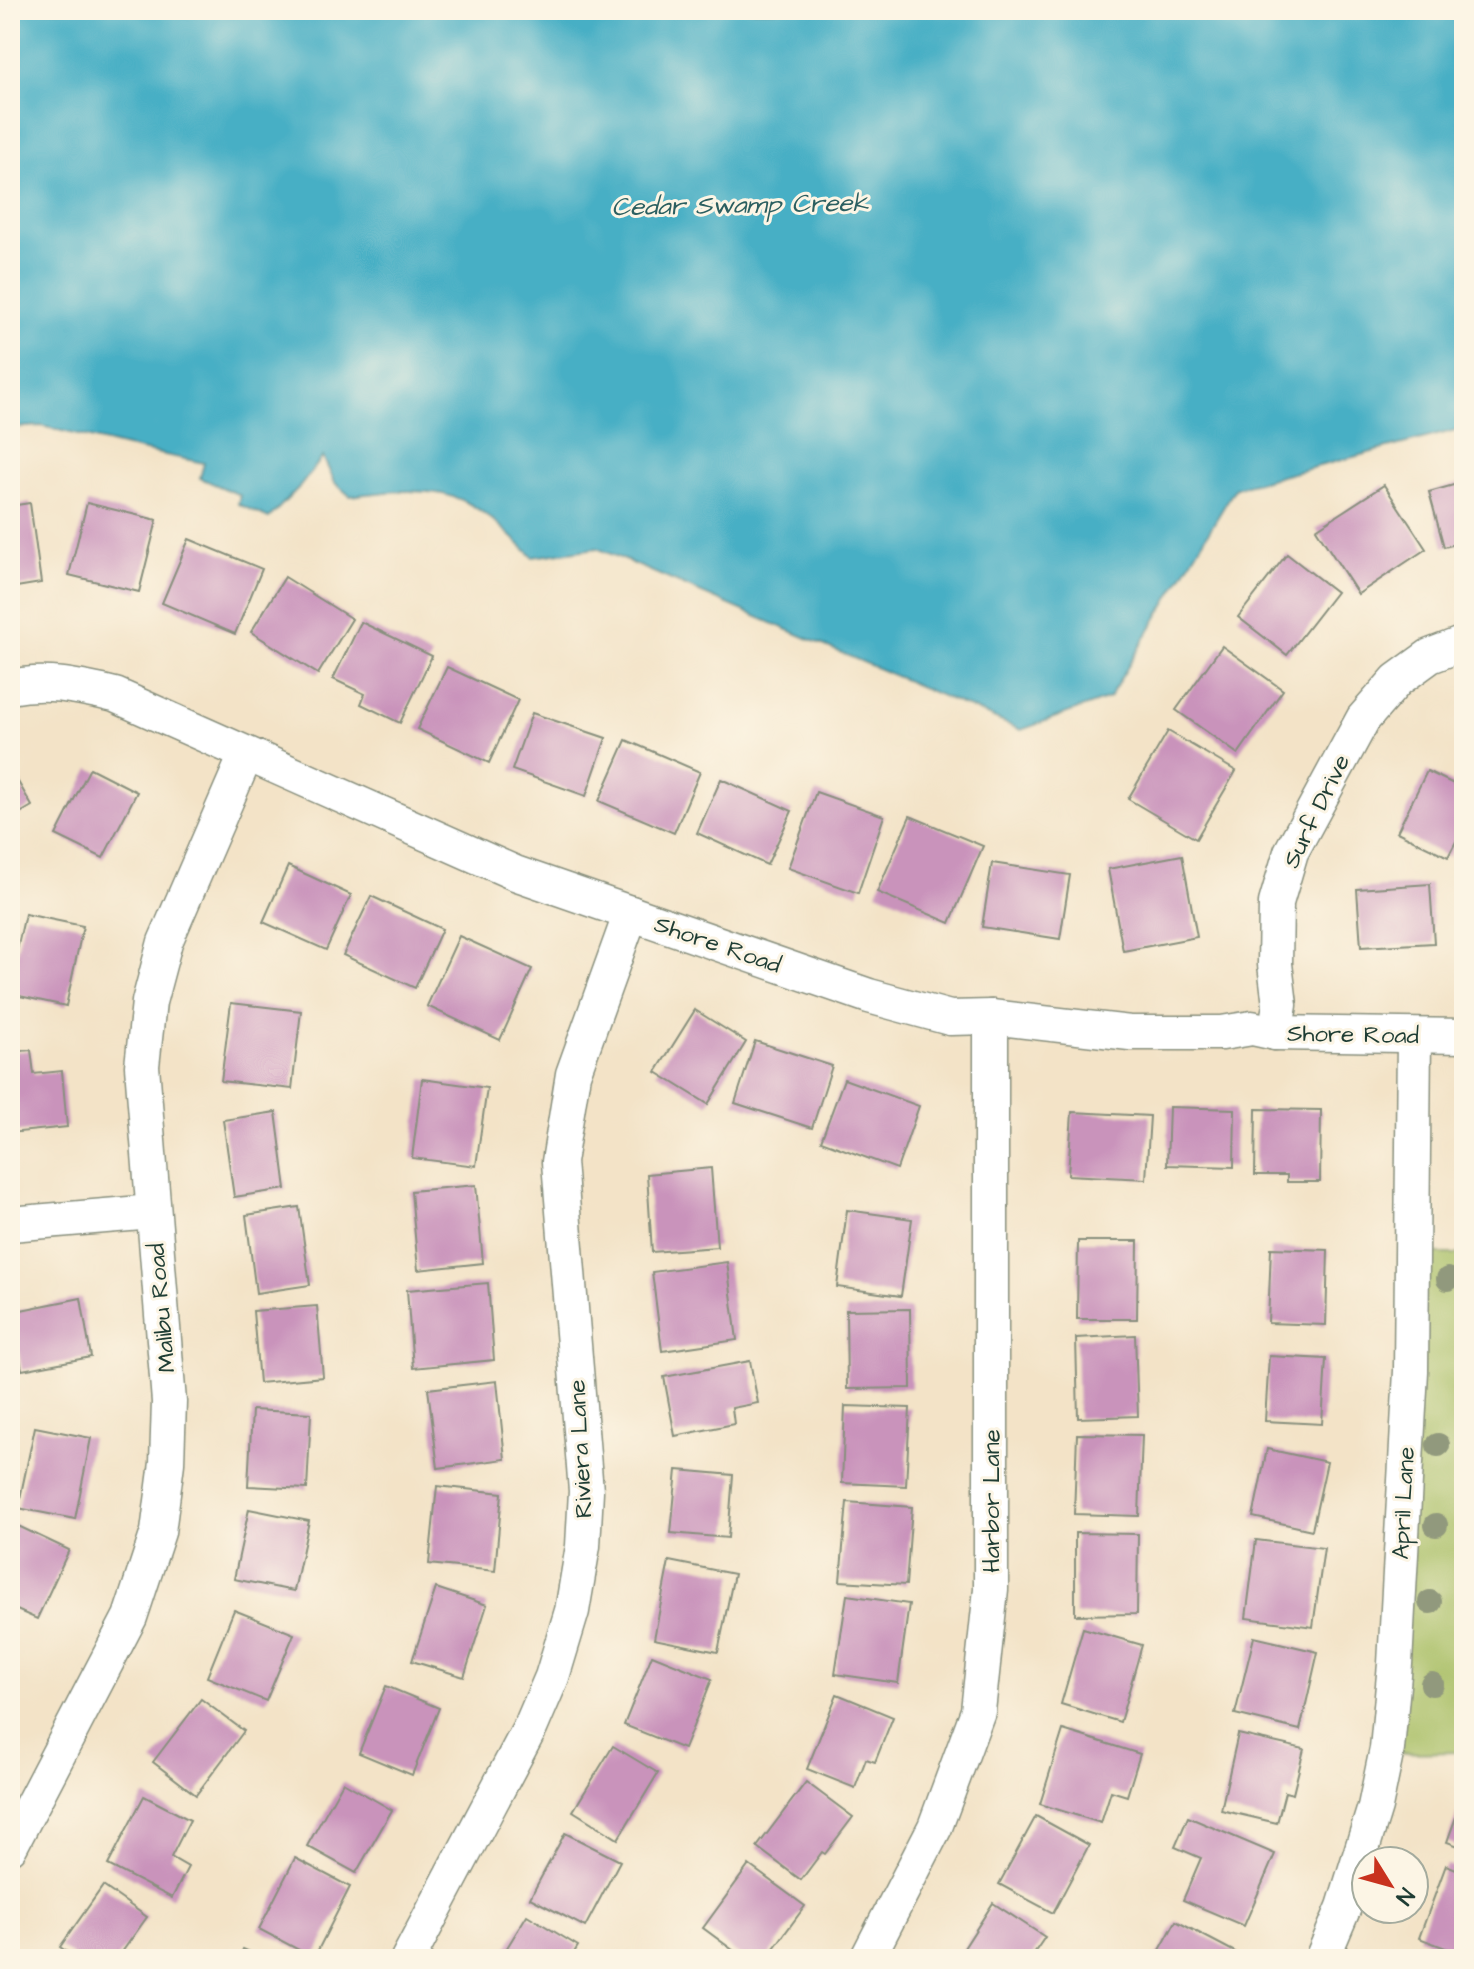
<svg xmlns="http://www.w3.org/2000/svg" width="1474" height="1969" viewBox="0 0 1474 1969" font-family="'Architects Daughter',sans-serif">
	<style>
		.green { fill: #a7be64; stroke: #637e4c; stroke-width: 2 }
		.water { fill: #46afc5; stroke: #32767c; stroke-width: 2 }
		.building { fill: #c993bb }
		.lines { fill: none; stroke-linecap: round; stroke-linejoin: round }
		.street-casing { stroke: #89907e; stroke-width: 37 }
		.street { stroke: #fff; stroke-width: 34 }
		.tree { fill: #91997d }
		.labels { text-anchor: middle; stroke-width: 6; stroke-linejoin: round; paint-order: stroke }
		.street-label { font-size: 24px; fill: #1f3d34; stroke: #fcf5e5 }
		.water-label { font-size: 26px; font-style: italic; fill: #2b5f60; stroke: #fcf5e5 }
	</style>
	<rect width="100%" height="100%" fill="#fcf5e5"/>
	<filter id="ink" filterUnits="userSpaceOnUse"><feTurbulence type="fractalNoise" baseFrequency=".0125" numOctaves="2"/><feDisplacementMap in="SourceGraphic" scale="16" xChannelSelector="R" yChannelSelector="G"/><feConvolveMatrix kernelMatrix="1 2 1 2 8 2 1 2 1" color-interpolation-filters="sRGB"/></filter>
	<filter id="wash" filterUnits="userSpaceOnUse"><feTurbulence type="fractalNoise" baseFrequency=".006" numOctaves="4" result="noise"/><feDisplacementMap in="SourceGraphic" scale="32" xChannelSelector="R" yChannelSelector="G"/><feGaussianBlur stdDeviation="1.8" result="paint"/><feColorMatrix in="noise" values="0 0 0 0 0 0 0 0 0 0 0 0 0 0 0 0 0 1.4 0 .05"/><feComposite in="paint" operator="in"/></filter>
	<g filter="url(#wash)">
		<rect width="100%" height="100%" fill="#f3e3c7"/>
		<path class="green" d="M1419,1254H1464V1752L1393,1753Z"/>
		<path class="water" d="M10,10H1464V428L1235,488L1109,698L1021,730L597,548L533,557C512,537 491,515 466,502C434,485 384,492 350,496L335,483L323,457L301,485L269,518L238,504L240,495L200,478L204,463L126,447L42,426L10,428Z"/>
		<g id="blocks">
			<g class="building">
				<path d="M1464,482V542L1444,547L1429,492Z"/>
				<path d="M1384,485L1426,549L1358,594L1316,529Z"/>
				<path d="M30,503L41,583L10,588V506Z"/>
				<path d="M87,503L157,520L139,592L69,575Z"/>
				<path d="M189,539L262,569L235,634L162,603Z"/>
				<path d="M1287,554L1336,592L1287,655L1238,617Z"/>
				<path d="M285,577L352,619L318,674L251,632Z"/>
				<path d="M361,622L432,656L400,723L361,704L365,694L333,679Z"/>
				<path d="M1222,646L1283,690L1238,754L1176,710Z"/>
				<path d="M447,667L518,700L489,763L417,729Z"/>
				<path d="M532,713L606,738L586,796L512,770Z"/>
				<path d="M1168,731L1236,771L1196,839L1128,799Z"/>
				<path d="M626,740L700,772L674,833L599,801Z"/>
				<path d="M10,768L32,806L10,819Z"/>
				<path d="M90,768L137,792L103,858L56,835Z"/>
				<path d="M1427,771L1464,789V826L1448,857L1397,832Z"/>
				<path d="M721,779L792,811L767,865L697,833Z"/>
				<path d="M816,792L884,816L858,893L788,868Z"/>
				<path d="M910,816L983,846L950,923L877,892Z"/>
				<path d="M1182,855L1197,937L1123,951L1108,869Z"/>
				<path d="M992,863L1070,875L1060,939L982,927Z"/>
				<path d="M288,866L351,895L326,950L263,922Z"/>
				<path d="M1430,884L1434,943L1361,947L1357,889Z"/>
				<path d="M371,896L442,929L415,988L343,955Z"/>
				<path d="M25,914L83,926L66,1006L10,994V981Z"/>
				<path d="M459,936L532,969L500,1040L427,1006Z"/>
				<path d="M231,1003L301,1011L292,1089L221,1081Z"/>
				<path d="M695,1010L746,1042L708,1104L656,1072Z"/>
				<path d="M755,1041L832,1066L812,1128L735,1103Z"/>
				<path d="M31,1050L34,1074L62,1071L67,1127L10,1133V1052Z"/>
				<path d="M422,1079L487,1088L476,1166L412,1158Z"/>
				<path d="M844,1079L919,1106L897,1169L821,1141Z"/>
				<path d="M1169,1107L1235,1109L1234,1167L1167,1165Z"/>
				<path d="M1256,1109L1321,1110L1320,1182H1287V1175H1255Z"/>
				<path d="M276,1112L286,1189L234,1197L223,1120Z"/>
				<path d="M1072,1112L1150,1116L1146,1179L1068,1175Z"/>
				<path d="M711,1168L717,1247L652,1252L647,1174Z"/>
				<path d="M476,1185L483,1263L418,1270L411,1191Z"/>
				<path d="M299,1207L310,1285L256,1293L246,1215Z"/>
				<path d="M847,1210L912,1219L901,1296L837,1287Z"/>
				<path d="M1078,1241H1138L1137,1319H1077Z"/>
				<path d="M1271,1248L1328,1250L1326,1325L1268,1323Z"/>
				<path d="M727,1262L737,1340L662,1351L652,1272Z"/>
				<path d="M488,1283L494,1360L413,1368L407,1290Z"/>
				<path d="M81,1298L91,1357L22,1370L11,1312Z"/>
				<path d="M317,1306L323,1377L259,1383L253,1311Z"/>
				<path d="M910,1309L911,1388L847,1389L846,1310Z"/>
				<path d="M1135,1335L1138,1416L1078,1418L1076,1338Z"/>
				<path d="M1269,1356L1326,1359L1322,1424L1265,1421Z"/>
				<path d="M750,1361L758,1403L732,1408L734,1424L675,1436L664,1377Z"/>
				<path d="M497,1381L505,1459L438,1468L428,1389Z"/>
				<path d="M845,1406L910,1408L906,1486L842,1483Z"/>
				<path d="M252,1410L311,1413L307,1489L248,1486Z"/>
				<path d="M35,1427L91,1438L75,1519L18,1508Z"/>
				<path d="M1077,1434L1142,1435L1139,1516L1074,1514Z"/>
				<path d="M1267,1449L1327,1462L1312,1530L1253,1517Z"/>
				<path d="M677,1470L733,1475L728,1538L671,1533Z"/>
				<path d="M437,1486L502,1493L495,1571L429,1564Z"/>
				<path d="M847,1502L912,1507L906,1585L840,1581Z"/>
				<path d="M249,1509L309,1521L294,1591L234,1579Z"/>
				<path d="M14,1524L69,1550L37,1619L10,1607V1533Z"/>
				<path d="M1075,1533L1138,1534L1137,1614L1075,1615Z"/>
				<path d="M1256,1540L1324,1548L1313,1627L1246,1618Z"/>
				<path d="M669,1561L734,1574L718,1652L654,1639Z"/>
				<path d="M436,1588L487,1605L464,1677L412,1661Z"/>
				<path d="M847,1595L909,1604L898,1683L835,1674Z"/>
				<path d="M234,1610L294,1634L266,1701L207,1677Z"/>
				<path d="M1083,1628L1142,1645L1120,1722L1061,1704Z"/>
				<path d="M1254,1637L1318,1652L1300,1730L1235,1714Z"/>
				<path d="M652,1655L712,1679L684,1749L624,1725Z"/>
				<path d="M386,1686L439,1708L412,1775L359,1753Z"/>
				<path d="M837,1694L893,1717L875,1762L866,1759L855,1788L807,1769Z"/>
				<path d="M201,1699L244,1731L196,1795L153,1762Z"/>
				<path d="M1063,1730L1140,1754L1127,1796L1111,1791L1101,1823L1040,1804Z"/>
				<path d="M1238,1734L1304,1749L1293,1794L1285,1792L1277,1823L1221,1810Z"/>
				<path d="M613,1746L658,1773L618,1839L573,1811Z"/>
				<path d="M343,1782L392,1810L356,1873L307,1846Z"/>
				<path d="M806,1782L853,1817L825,1854L822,1852L801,1880L757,1847Z"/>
				<path d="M1464,1795V1848L1447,1842Z"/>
				<path d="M144,1796L190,1820L171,1857L188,1867L172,1898L108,1865Z"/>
				<path d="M1036,1816L1089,1845L1053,1913L999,1884Z"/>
				<path d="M1188,1817L1275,1854L1244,1926L1183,1900L1201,1858L1175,1847Z"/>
				<path d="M565,1833L620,1861L585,1927L530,1898Z"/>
				<path d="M295,1858L350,1887L314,1958L259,1929Z"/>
				<path d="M749,1865L805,1906L766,1959H745L703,1928Z"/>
				<path d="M1446,1865L1464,1872V1955L1419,1938Z"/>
				<path d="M103,1886L147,1917L117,1959H77L60,1947Z"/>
				<path d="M993,1903L1045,1937L1030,1959H957Z"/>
				<path d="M527,1915L578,1946L570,1959H500Z"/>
				<path d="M1176,1921L1235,1952L1231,1959H1155Z"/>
				<path d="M243,1949L266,1959H239Z"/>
			</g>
		</g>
	</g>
	<g filter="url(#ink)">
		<use href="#blocks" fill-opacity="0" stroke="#89907e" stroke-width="2"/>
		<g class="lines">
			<defs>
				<g id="street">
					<path d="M10,687C47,679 79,687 115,695L515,873L869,996L950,1018L991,1017L1130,1033H1222L1252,1028L1275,1033L1464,1036"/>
					<path d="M1275,1033L1280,1005L1275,964L1276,903L1291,852L1363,719L1397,680L1430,656L1464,643"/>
					<path d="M10,1224L153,1212"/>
					<path d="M10,1847L130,1617L158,1532L167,1463L169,1402L142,1066L149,1002L165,942L246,755"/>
					<path d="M408,1959L531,1726L552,1677L572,1611L583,1546L586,1491L559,1162L573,1074L631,913"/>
					<path d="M867,1959L935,1827L978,1711L991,1589V1017"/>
					<path d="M1322,1959L1344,1907L1375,1807L1387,1749L1395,1664L1411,1371L1414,1036"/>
				</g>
			</defs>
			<use href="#street" class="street-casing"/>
			<use href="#street" class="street"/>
		</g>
		<g class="tree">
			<circle cx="1448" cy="1279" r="12"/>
			<circle cx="1438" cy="1445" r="12"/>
			<circle cx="1436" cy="1525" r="12"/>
			<circle cx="1430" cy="1602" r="12"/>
			<circle cx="1432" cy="1684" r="12"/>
		</g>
	</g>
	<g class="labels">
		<g class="street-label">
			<text transform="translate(1316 811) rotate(-64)" y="8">Surf Drive</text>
			<text transform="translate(718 944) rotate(19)" y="8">Shore Road</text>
			<text transform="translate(1353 1034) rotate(1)" y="8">Shore Road</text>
			<text transform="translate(161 1308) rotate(-95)" y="8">Malibu Road</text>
			<text transform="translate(580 1449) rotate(-93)" y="8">Riviera Lane</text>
			<text transform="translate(991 1501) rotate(-90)" y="8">Harbor Lane</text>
			<text transform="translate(1403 1503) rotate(-87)" y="8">April Lane</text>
		</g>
		<g class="water-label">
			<text transform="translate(740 204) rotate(-1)" y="9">Cedar Swamp Creek</text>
		</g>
	</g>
	<rect width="1474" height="1969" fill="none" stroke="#fcf5e5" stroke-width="40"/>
	<g transform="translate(1390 1885) rotate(127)"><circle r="38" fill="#fcf5e5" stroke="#a4ab9e" stroke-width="2"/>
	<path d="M0-6L14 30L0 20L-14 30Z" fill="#c8321e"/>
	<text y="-12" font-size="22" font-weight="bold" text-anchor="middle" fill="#1f3d34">N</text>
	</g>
</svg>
